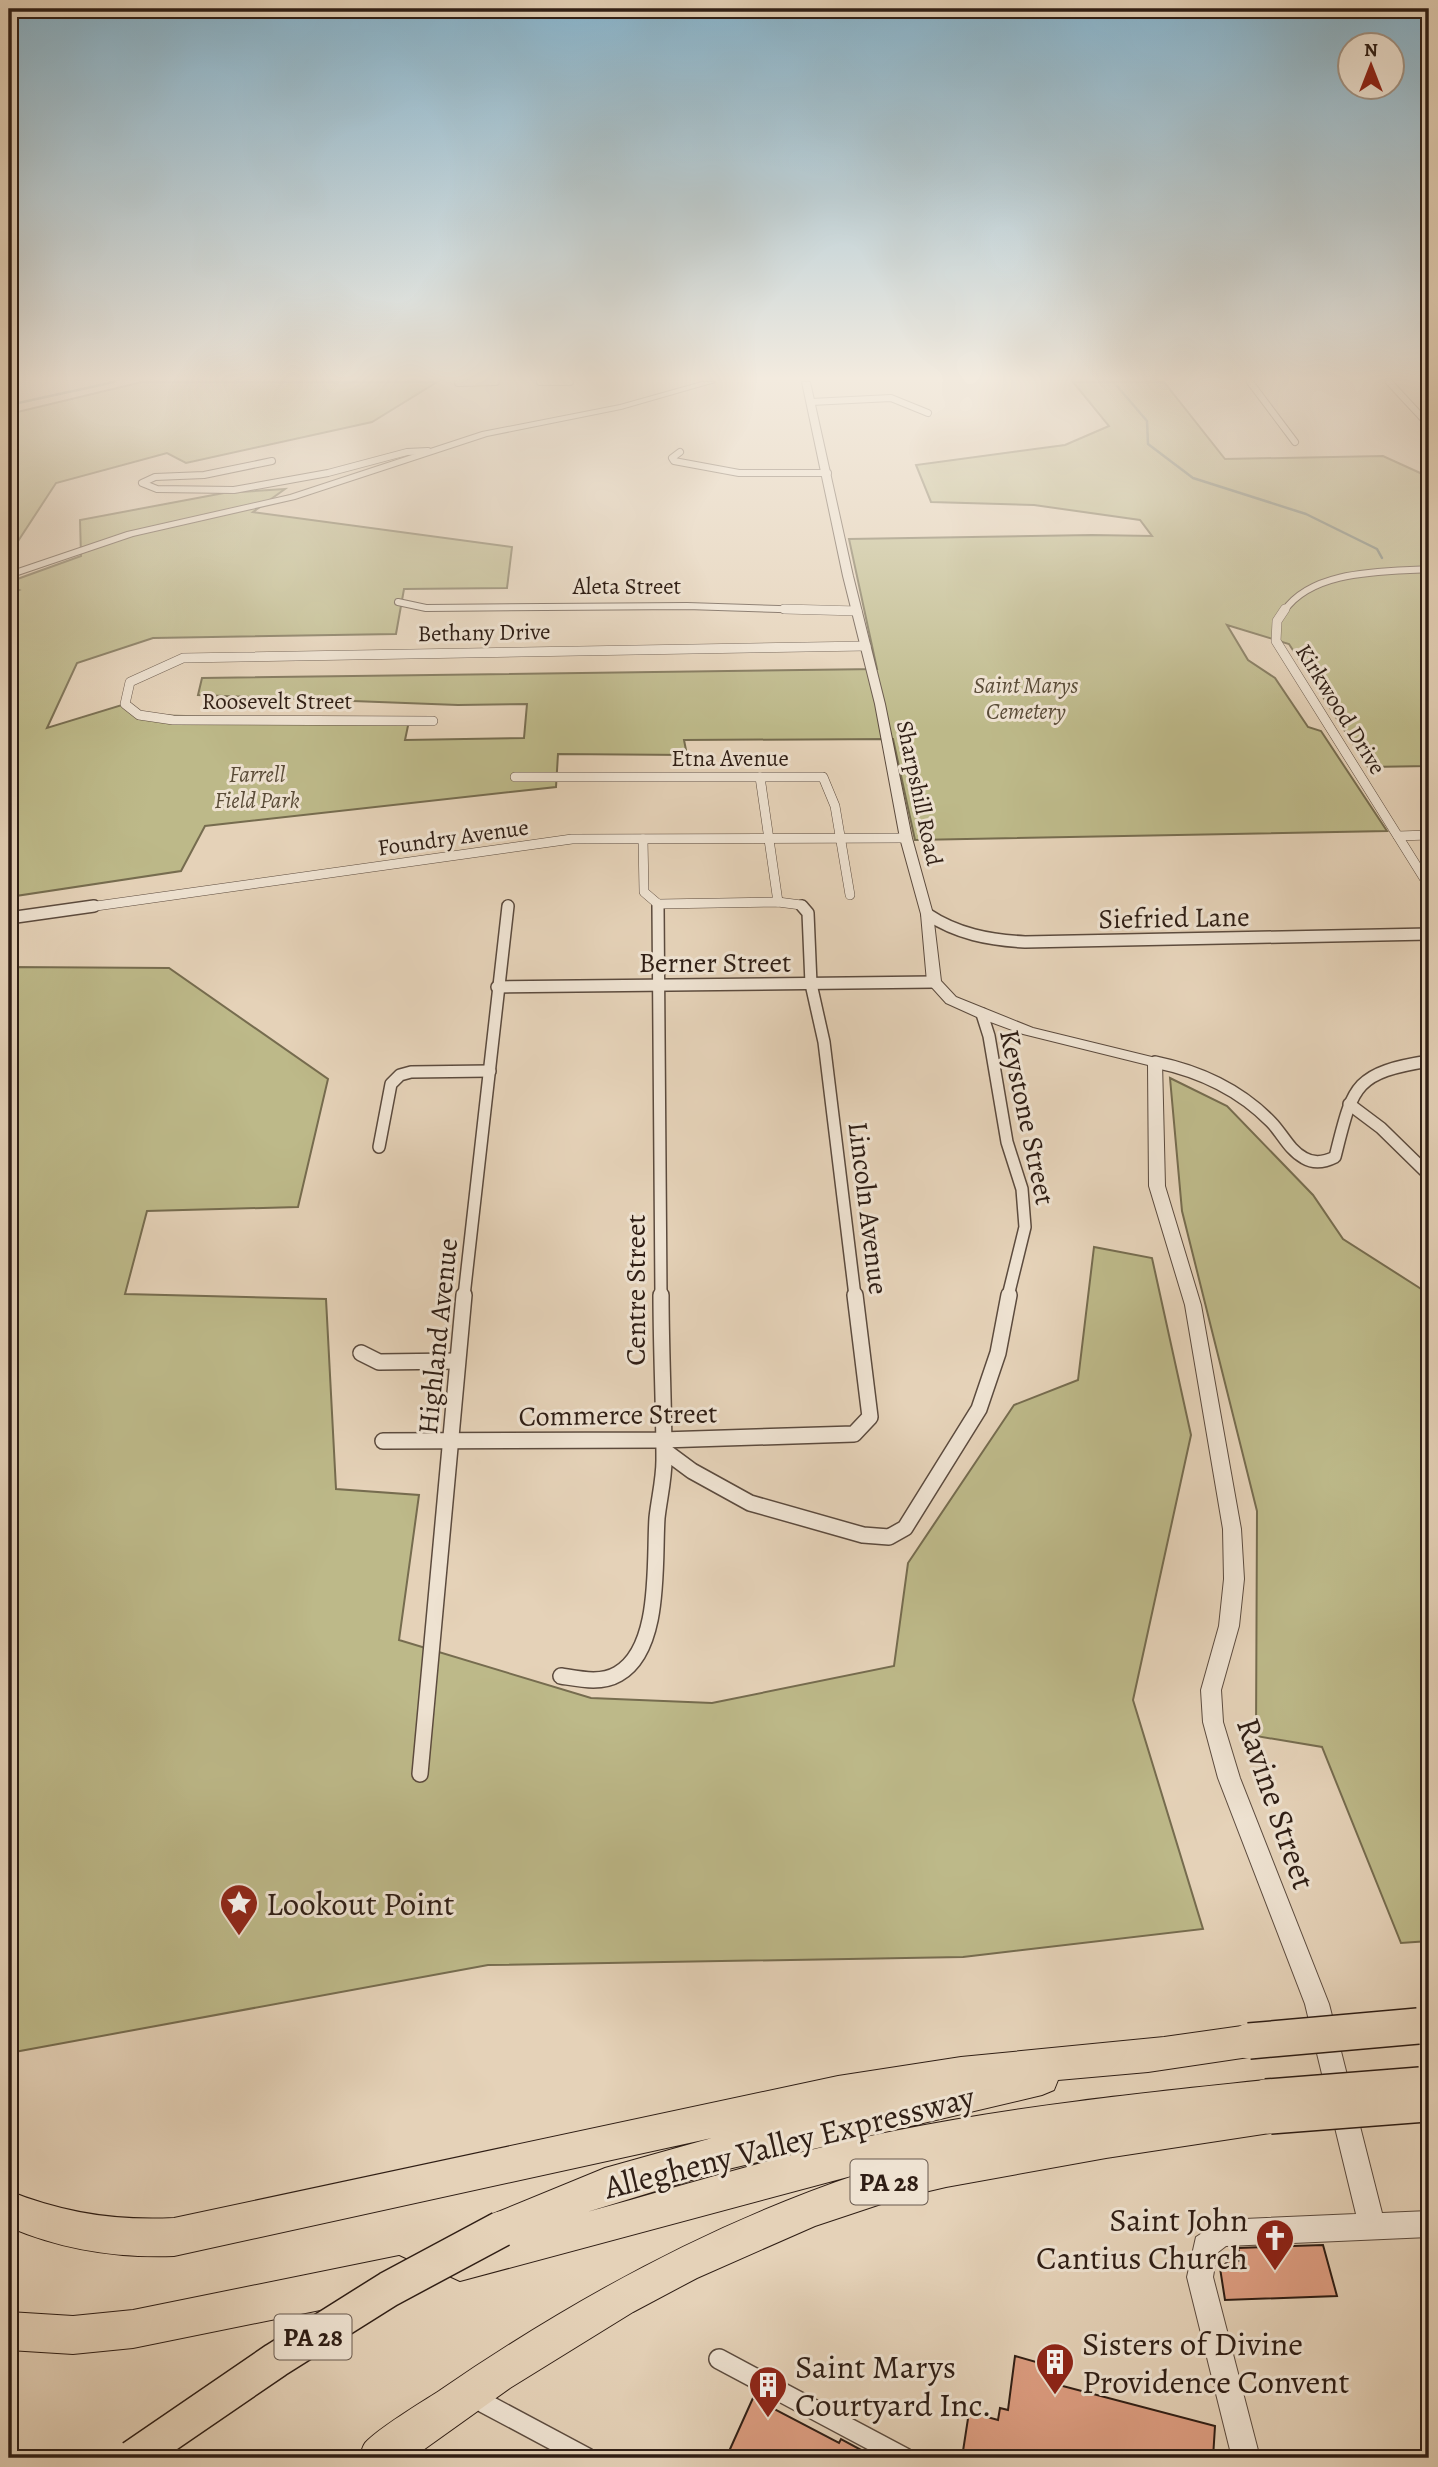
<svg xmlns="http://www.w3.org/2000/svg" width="1438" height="2467" viewBox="0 0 1438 2467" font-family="Alegreya,serif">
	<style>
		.green { fill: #bdb989; stroke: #766c4f; stroke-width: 2 }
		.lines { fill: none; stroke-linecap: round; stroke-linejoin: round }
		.stream { stroke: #6d7a6f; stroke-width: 2.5 }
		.building { fill: #de9e82; stroke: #2f1e15; stroke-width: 2 }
		.minor-far4-casing { stroke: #5c4b3e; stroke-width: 8 }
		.minor-far3-casing { stroke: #5c4b3e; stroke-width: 10 }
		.minor-far2-casing { stroke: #5c4b3e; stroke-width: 14 }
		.minor-far1-casing { stroke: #5c4b3e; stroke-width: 18 }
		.minor-casing { stroke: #5c4b3e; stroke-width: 22 }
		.tertiary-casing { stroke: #5c4b3e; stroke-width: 2 }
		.motorway-casing { stroke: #2f1e15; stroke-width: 2 }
		.minor-far4 { stroke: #eee2d1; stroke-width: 6 }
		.minor-far3 { stroke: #eee2d1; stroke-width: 9 }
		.minor-far2 { stroke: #eee2d1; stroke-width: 11 }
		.minor-far1 { stroke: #eee2d1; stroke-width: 15 }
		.minor { stroke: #eee2d1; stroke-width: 19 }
		.tertiary { fill: #eee2d1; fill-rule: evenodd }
		.motorway { fill: #e5d2b8; fill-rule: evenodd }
		.motorway-bridge-casing { stroke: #2f1e15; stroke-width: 38; stroke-linecap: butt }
		.motorway-bridge { stroke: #e5d2b8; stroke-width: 35 }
		.labels { text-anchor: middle; stroke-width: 6; stroke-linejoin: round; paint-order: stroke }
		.far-street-label { font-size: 23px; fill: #2f1e15; stroke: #eee2d1 }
		.far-park-label { font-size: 23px; font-style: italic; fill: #5a4c38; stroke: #eee2d1 }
		.shield { fill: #eee2d1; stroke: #68594d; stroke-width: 2 }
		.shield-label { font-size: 26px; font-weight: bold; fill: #2f1e15 }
		.street-label { font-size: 28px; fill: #2f1e15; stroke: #eee2d1 }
		.near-street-label { font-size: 33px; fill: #2f1e15; stroke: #eee2d1 }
		.near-poi-label { font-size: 33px; fill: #2f1e15; stroke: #eee2d1; text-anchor: start }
	</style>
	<rect width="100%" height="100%" fill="#e5d2b8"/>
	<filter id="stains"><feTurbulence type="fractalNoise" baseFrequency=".00286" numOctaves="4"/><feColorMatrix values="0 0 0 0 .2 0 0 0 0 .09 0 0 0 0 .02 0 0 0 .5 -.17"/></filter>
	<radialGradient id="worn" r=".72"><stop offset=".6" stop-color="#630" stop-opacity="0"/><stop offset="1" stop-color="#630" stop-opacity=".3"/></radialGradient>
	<g class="green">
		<path d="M142,382H437L372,422L186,463L167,453L56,483L9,555V414Z"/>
		<path d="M1073,382H1164L1225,459L1383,456L1429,477V766L1368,767L1289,644L1227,625L1248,660L1275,678L1308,727L1321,731L1387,831L915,840L893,739L684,740L687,755L558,754L556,787L205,826L181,871L9,897V594L19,590L9,586V582L81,556L80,520L224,493L285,489L253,512L512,547L507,588L404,589L396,634L153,638L77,663L47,728L125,704L139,715L409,721L405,740L524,738L527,704L458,705L198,695L202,678L877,669L849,539L1092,535L1152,536L1140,520L1034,505L931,502L916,465L1065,445L1109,426Z"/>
		<path d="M9,967L169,968L328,1079L298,1207L147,1211L125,1294L326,1299L336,1489L419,1495L399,1640L591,1698L712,1703L894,1666L908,1563L1014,1405L1078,1380L1094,1247L1152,1258L1191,1435L1133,1700L1203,1929L963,1957L488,1965L9,2053Z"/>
		<path d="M1170,1078L1227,1106L1313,1195L1343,1239L1429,1294V1941L1401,1943L1322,1747L1256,1736L1257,1511L1182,1211Z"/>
	</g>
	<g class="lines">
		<g class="stream">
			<path d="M1117,386L1147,421L1148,444L1193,478L1306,514L1377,549L1382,558"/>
			<path d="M9,405L114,382"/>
		</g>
	</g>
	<g class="building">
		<path d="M1323,2245L1337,2296L1225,2300L1220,2268L1229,2261H1242L1238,2248Z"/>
		<path d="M1015,2356L1057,2368L1055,2384L1215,2426L1213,2458H990L963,2451L969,2412L998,2420L1000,2408L1008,2410Z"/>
		<path d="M753,2398L839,2443L841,2439L876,2458H726Z"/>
	</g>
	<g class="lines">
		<defs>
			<g id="minor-far4">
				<path d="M540,382H570"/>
				<path d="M1250,382L1295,442"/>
				<path d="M1389,382L1429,425"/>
				<path d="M458,383L496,382"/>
				<path d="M811,402L891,398L928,413"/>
				<path d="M680,452L672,458L674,461L739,473H828"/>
				<path d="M272,461L204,475L155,477L142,483L157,489L234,490L328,473L407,452L428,451"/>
				<path d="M398,602L426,608L687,606L844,611"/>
				<path d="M1284,611C1313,569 1384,572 1429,569"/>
			</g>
			<g id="minor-far3">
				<path d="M784,609L857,611"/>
				<path d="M1285,609L1277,621L1276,641L1429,886"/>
				<path d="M433,721L173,720L139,715L125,704L130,682L183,658L866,646"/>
				<path d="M515,777H823L835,806L850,895"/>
				<path d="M760,777L778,902"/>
				<path d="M1398,836L1429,835"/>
				<path d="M643,839L644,892L658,904"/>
				<path d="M658,904L778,902L801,905L803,908"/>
				<path d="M658,904V908"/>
				<path d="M82,908L572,839L906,838"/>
				<path d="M508,908V905"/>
			</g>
			<g id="minor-far2">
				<path d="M658,906L661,1296"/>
				<path d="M802,906L808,913L811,984L824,1042L855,1296"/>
				<path d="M927,914C957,934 989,940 1025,942L1429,934"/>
				<path d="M9,918L94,906"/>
				<path d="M497,987L934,982"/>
				<path d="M982,1014L989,1036L1007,1142L1022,1189L1025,1227L1008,1296"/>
				<path d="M1155,1062C1199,1071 1239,1089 1271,1122C1282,1133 1289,1150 1304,1158C1314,1164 1325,1162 1335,1157C1353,1086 1353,1073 1429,1061"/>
				<path d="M1349,1104L1381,1128L1429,1175"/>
				<path d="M379,1147L391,1084L400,1075L411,1072L490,1071"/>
				<path d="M464,1296L508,906"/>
			</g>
			<g id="minor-far1">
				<path d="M361,1353L379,1362L457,1361"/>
				<path d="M383,1441L662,1440L854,1434L870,1417L855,1295"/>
				<path d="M665,1451L692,1471L750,1503L863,1535L889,1537L905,1528L979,1409L998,1353L1009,1295"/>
				<path d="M561,1676C580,1679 601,1684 618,1674C662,1649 654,1561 657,1518C659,1499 664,1480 664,1460C664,1405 661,1350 661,1295"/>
				<path d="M420,1774L464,1295"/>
			</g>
			<g id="minor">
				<path d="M719,2359L905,2458"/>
				<path d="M484,2403L587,2458"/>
			</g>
			<g id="tertiary">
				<path d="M702,382H715L621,409L487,436L295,499L133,536L9,578V572L127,532L290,495L482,432L620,405Z"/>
				<path d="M802,382H810L853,576L885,704L912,838L933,914L941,981L956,997L1033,1028L1160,1059L1162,1062L1165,1186L1201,1305L1241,1529L1244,1579L1239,1626L1221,1690L1223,1722L1240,1778L1329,2004L1382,2213L1429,2211V2237L1226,2246L1217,2253L1213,2277L1260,2458H1232L1187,2277L1196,2237L1222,2220L1356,2214L1305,2004L1218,1778L1203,1722L1201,1690L1219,1626L1224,1579L1223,1529L1185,1305L1149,1186L1148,1065L1023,1034L977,1017L946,1003L927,982L921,914L900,838L875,704L843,576Z"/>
			</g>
			<g id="motorway">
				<path d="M1249,2025L1261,2029L1266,2041L1261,2053L1249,2057L1148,2072L1058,2080L1054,2090L1042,2095L724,2170L587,2212C689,2184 790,2152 894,2131C1017,2106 1142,2093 1266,2080L1278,2085L1284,2097L1281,2103L1288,2116L1283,2128L1270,2133L1106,2158L946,2187L899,2198L815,2226L697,2278L633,2312L510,2388L412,2458H359C361,2454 362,2447 365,2443C377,2429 422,2402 439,2391C570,2301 708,2225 859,2174L460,2281L447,2275L441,2262L447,2249L486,2237L483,2229L488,2216L605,2168L712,2138L174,2256C116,2258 63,2250 9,2227V2191C63,2213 116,2221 174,2218L838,2076L961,2057L1164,2037Z"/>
				<path d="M399,2256L412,2262L418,2275L412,2288L399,2294L133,2348L73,2354L9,2350V2312L73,2316L133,2310Z"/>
			</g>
		</defs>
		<use href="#minor-far4" class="minor-far4-casing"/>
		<use href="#minor-far3" class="minor-far3-casing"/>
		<use href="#minor-far2" class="minor-far2-casing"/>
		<use href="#minor-far1" class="minor-far1-casing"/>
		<use href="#minor" class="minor-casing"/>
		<use href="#tertiary" class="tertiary-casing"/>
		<use href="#motorway" class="motorway-casing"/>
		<use href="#minor-far4" class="minor-far4"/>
		<use href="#minor-far3" class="minor-far3"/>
		<use href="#minor-far2" class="minor-far2"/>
		<use href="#minor-far1" class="minor-far1"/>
		<use href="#minor" class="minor"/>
		<use href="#tertiary" class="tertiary"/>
		<use href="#motorway" class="motorway"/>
		<defs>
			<g id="motorway-bridge">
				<path d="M1249,2041L1418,2026"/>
				<path d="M1266,2097L1420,2085"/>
				<path d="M1270,2116L1426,2104"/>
				<path d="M133,2458L276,2360L389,2289L501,2229"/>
			</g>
		</defs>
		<use href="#motorway-bridge" class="motorway-bridge-casing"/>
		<use href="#motorway-bridge" class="motorway-bridge"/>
	</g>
	<linearGradient id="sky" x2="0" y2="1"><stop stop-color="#87b6d0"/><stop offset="0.52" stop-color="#f3ebdf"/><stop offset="1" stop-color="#f3ebdf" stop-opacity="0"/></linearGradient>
	<rect width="1438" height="728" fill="url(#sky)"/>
	<defs>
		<symbol id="sight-pin" viewBox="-11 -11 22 30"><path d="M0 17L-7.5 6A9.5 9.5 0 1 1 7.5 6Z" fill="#8f2418" stroke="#eee2d1"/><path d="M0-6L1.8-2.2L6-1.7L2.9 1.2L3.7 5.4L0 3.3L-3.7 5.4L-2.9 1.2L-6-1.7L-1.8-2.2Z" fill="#fff"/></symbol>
		<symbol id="church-pin" viewBox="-11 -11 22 30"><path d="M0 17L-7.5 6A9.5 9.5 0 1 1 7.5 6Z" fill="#8f2418" stroke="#eee2d1"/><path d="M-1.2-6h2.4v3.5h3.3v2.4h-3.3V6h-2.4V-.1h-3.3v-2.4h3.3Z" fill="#fff"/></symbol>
		<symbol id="building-pin" viewBox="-11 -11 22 30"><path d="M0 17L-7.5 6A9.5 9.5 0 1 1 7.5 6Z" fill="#8f2418" stroke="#eee2d1"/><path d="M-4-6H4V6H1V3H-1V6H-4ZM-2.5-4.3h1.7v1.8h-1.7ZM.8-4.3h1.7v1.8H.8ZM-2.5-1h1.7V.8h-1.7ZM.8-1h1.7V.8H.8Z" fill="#fff"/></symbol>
	</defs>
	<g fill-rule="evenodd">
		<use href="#sight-pin" x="217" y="1881" width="44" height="60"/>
		<use href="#church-pin" x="1253" y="2216" width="44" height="60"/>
		<use href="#building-pin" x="1033" y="2340" width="44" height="60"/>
		<use href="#building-pin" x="746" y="2363" width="44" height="60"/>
	</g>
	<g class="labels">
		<g class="far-street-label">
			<text x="627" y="594">Aleta Street</text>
			<text transform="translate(484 632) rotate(-1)" y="8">Bethany Drive</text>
			<text x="277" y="709">Roosevelt Street</text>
			<text transform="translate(1341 709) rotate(58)" y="8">Kirkwood Drive</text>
			<text x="730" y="766">Etna Avenue</text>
			<text transform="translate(920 793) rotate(78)" y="8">Sharpshill Road</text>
			<text transform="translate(453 837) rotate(-8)" y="8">Foundry Avenue</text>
		</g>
		<g class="far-park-label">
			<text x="1026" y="693">Saint Marys<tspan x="1026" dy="26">Cemetery</tspan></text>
			<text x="257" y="782">Farrell<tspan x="257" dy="26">Field Park</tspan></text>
		</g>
		<g class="shield">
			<rect x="850.5" y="2159.5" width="77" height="45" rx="5"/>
			<rect x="274.5" y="2314.5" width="77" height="45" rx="5"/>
		</g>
		<g class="shield-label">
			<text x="889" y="2191">PA 28</text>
			<text x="313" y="2346">PA 28</text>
		</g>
		<g class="street-label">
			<text transform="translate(1174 917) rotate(-1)" y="10">Siefried Lane</text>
			<text x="715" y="972">Berner Street</text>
			<text transform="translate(1028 1117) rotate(78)" y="10">Keystone Street</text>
			<text transform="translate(869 1208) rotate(83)" y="10">Lincoln Avenue</text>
			<text transform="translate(635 1290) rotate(-90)" y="10">Centre Street</text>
			<text transform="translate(437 1336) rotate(-84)" y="10">Highland Avenue</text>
			<text transform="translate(618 1414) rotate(-1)" y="10">Commerce Street</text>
		</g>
		<g class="near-street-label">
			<text transform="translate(1277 1803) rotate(71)" y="12">Ravine Street</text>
			<text transform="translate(789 2141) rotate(-14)" y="12">Allegheny Valley Expressway</text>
		</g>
		<g class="near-poi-label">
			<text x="266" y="1915">Lookout Point</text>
			<text x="1248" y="2231" text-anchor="end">Saint John<tspan x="1248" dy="38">Cantius Church</tspan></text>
			<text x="1082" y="2355">Sisters of Divine<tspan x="1082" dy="38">Providence Convent</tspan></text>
			<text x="795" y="2378">Saint Marys<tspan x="795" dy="38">Courtyard Inc.</tspan></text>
		</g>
	</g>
	<rect width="1438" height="2467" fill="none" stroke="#e5d2b8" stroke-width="35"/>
	<rect x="10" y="10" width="1417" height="2446" fill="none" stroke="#2f1e15" stroke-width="3.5"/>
	<rect x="18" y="18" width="1403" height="2432" fill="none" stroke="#2f1e15" stroke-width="2"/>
	<g transform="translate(1371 66)"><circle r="33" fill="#eee2d1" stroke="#a29486" stroke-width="2"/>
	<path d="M0-5L12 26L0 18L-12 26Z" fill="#8f2418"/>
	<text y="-10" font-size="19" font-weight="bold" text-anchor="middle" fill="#2f1e15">N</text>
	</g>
	<rect width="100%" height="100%" filter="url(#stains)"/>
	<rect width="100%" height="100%" fill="url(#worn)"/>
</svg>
